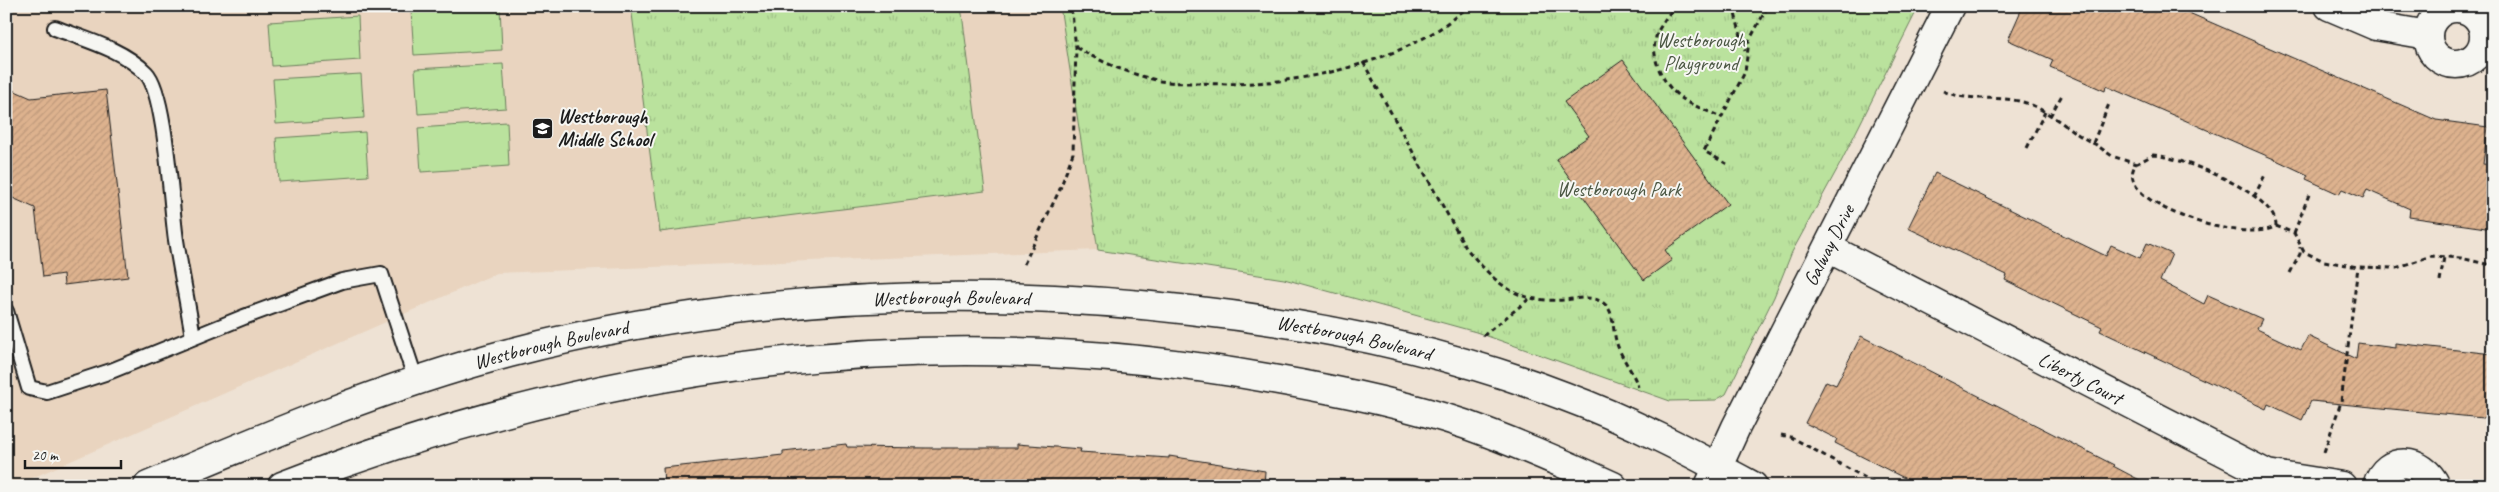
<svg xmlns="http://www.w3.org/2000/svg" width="2499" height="492" viewBox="0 0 2499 492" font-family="Caveat,sans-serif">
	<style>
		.built { fill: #e9d4bf }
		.grass { fill: url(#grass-tufts); stroke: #6b7f5c }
		.pitch { fill: #bae29d; stroke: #6b7f5c }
		.building { fill: url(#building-hatch); stroke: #1c1c1c }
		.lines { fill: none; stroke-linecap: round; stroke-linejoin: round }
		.lane-casing { stroke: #1c1c1c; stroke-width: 18 }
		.street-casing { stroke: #1c1c1c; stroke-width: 31 }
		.secondary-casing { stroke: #1c1c1c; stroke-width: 31 }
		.path { stroke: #1c1c1c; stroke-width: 3; stroke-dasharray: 5 4; stroke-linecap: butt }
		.lane { stroke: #f6f6f2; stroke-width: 14 }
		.street { stroke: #f6f6f2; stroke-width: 28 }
		.secondary { stroke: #f6f6f2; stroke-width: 28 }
		.labels { text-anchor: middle; stroke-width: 4; stroke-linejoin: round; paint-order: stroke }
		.park-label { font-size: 20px; fill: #4b5743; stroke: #f6f6f2 }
		.poi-label { font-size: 20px; font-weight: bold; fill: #1c1c1c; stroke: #f6f6f2; text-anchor: start }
		.street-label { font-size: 20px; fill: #1c1c1c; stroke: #f6f6f2 }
	</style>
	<defs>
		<pattern id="grass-tufts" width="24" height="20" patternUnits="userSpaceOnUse" patternTransform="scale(1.25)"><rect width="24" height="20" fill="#bae29d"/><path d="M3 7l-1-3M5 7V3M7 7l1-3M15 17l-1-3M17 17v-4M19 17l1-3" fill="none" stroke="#9fc187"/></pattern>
		<pattern id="building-hatch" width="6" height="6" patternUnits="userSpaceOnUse" patternTransform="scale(1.25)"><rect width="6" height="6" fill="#ddb28e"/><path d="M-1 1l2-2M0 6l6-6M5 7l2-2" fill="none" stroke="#bd987a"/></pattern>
	</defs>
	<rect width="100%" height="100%" fill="#eee2d4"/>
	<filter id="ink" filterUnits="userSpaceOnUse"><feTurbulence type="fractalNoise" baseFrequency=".02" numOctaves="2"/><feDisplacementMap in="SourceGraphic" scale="10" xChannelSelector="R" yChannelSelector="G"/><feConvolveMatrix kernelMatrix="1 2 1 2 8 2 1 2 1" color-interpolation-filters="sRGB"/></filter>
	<g filter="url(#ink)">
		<path class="built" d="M6,6H1060L1098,250L497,273L14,486H6Z"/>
		<g class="grass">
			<path d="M631,6H961L985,191L660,232Z"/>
			<path d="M1060,6H1919L1840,164L1792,252L1774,297L1726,394L1716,400L1670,401L1476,332L1284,279L1098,250Z"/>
		</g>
		<g class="pitch">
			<path d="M481,6H500L502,50L414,55L411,11Z"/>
			<path d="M358,16L360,60L272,66L269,22Z"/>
			<path d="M503,64L506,108L418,114L415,69Z"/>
			<path d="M361,74L364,118L276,124L273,79Z"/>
			<path d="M507,122L509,166L421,172L418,128Z"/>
			<path d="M365,132L368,176L279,182L276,138Z"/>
		</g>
		<g class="building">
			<path d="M2023,6H2173L2436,120L2488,127L2483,164L2493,165V229L2409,217L2410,209L2367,190L2363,198L2342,189L2339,194L2306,179L2308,175L2274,159L2106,86L2105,91L2050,67L2053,60L2008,40Z"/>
			<path d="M1623,60L1728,204L1665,250L1672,260L1644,280L1556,159L1589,136L1564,102Z"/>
			<path d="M6,87L31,98L106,90L128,277L64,285L63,274L43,277L35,208L6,195Z"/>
			<path d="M1935,173L2106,256L2111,245L2140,258L2147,243L2172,254L2160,281L2204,304L2208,295L2262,319L2257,329L2301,350L2308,336L2356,359L2358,343L2395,348V343L2493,354V419L2311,401L2302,420L2268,404L2266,409L2100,331L2102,327L2005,280L2007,275L1908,228Z"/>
			<path d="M1861,336L2114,465L2113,466L2151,486H1920L1835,443L1837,439L1805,423L1826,381L1836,385Z"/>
			<path d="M846,444L847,447L928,448H1017V444L1081,449L1080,452L1169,458V456L1265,471L1264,486H664L663,468L783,455V451Z"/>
		</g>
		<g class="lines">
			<defs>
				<g id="lane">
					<path d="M55,28C86,40 122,49 146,73C166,93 171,207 176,240C181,272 188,305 193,337"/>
					<path d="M6,311L29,388L47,392L111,371L244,317L342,281L381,274L416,381"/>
				</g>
				<g id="street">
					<path d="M2329,6L2376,26L2428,35"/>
					<circle cx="2456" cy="36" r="28"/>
					<path id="s1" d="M1828,248L2267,474L2342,486"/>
					<path id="s2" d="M1709,486L1736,427L1950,6"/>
					<path d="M2377,486C2386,454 2423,458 2436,486"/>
				</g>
				<g id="secondary">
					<path id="s3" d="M148,486C266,436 384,386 509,353C732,295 961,284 1190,310C1316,324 1444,350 1564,396C1629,420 1692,453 1753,486"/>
					<path d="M282,486C601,362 928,317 1267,378C1331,389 1406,404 1467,425C1517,443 1565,464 1613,486"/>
				</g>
			</defs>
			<use href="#lane" class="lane-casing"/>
			<use href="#street" class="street-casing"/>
			<use href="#secondary" class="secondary-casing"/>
			<g class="path">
				<path d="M1679,6C1671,9 1665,19 1661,26C1646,48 1659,81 1680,97C1692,106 1708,111 1721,117"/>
				<path d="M1733,6L1745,51"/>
				<path d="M1076,47C1102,63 1130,74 1160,81C1172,83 1186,83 1198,83C1276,88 1368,72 1436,31C1447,24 1458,14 1470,6"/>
				<path d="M1363,62L1466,248C1497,284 1514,303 1564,300C1577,299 1590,295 1602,302C1614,310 1612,323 1615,336C1618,355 1633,370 1638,387"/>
				<path d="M1943,91C1970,103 1998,94 2026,103C2051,111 2071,133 2095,144L2112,156L2136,164"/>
				<path d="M2050,116L2062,95"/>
				<path d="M2093,143L2109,104"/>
				<path d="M2027,148L2045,112"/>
				<path d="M2153,155C2181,157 2276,193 2276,226C2247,246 2108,203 2136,164Z"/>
				<path d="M1727,164L1704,151L1745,72L1749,41L1768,6"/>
				<path d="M2254,197L2266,173"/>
				<path d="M2276,226L2294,233L2304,252L2324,261L2358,267L2396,268L2431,256L2461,258L2490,265"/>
				<path d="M2294,233L2310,192"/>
				<path d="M1024,264L1060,189L1073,153L1076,47L1071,6"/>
				<path d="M2290,273L2300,254V247"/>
				<path d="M2440,281L2444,257"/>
				<path d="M1483,336L1529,299"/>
				<path d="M1781,435L1791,437L1880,486"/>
				<path d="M2324,452L2341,402L2358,267"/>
			</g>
			<use href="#lane" class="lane"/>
			<use href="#street" class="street"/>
			<use href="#secondary" class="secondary"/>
		</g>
	</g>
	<defs>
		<symbol id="school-square" viewBox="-11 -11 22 22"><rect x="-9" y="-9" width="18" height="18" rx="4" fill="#1c1c1c" stroke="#f6f6f2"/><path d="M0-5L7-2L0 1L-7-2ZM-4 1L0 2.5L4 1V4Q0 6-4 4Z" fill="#fff"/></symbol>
	</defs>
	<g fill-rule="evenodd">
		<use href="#school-square" x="530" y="116" width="25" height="25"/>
	</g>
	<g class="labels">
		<g class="park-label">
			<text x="1701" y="47">Westborough<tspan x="1701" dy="23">Playground</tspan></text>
			<text x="1619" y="196">Westborough Park</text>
		</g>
		<g class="poi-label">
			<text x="558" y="123">Westborough<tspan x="558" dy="23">Middle School</tspan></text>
		</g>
		<g class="street-label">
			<text dy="7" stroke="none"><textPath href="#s2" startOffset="269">Galway Drive</textPath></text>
			<text dy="7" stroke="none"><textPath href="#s3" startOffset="832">Westborough Boulevard</textPath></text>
			<text dy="7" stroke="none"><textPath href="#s3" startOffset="1238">Westborough Boulevard</textPath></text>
			<text dy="7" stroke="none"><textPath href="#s3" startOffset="428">Westborough Boulevard</textPath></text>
			<text dy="7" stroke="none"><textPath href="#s1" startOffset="284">Liberty Court</textPath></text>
		</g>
	</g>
	<rect width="2499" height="492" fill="none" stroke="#f6f6f2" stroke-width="25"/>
	<rect x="12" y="12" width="2474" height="467" fill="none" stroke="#1c1c1c" stroke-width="2" filter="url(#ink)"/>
	<path d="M25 460v8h96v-8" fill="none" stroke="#1c1c1c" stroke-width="2.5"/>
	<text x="32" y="460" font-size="15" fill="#1c1c1c" stroke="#f6f6f2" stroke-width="4" paint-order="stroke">20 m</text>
</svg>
